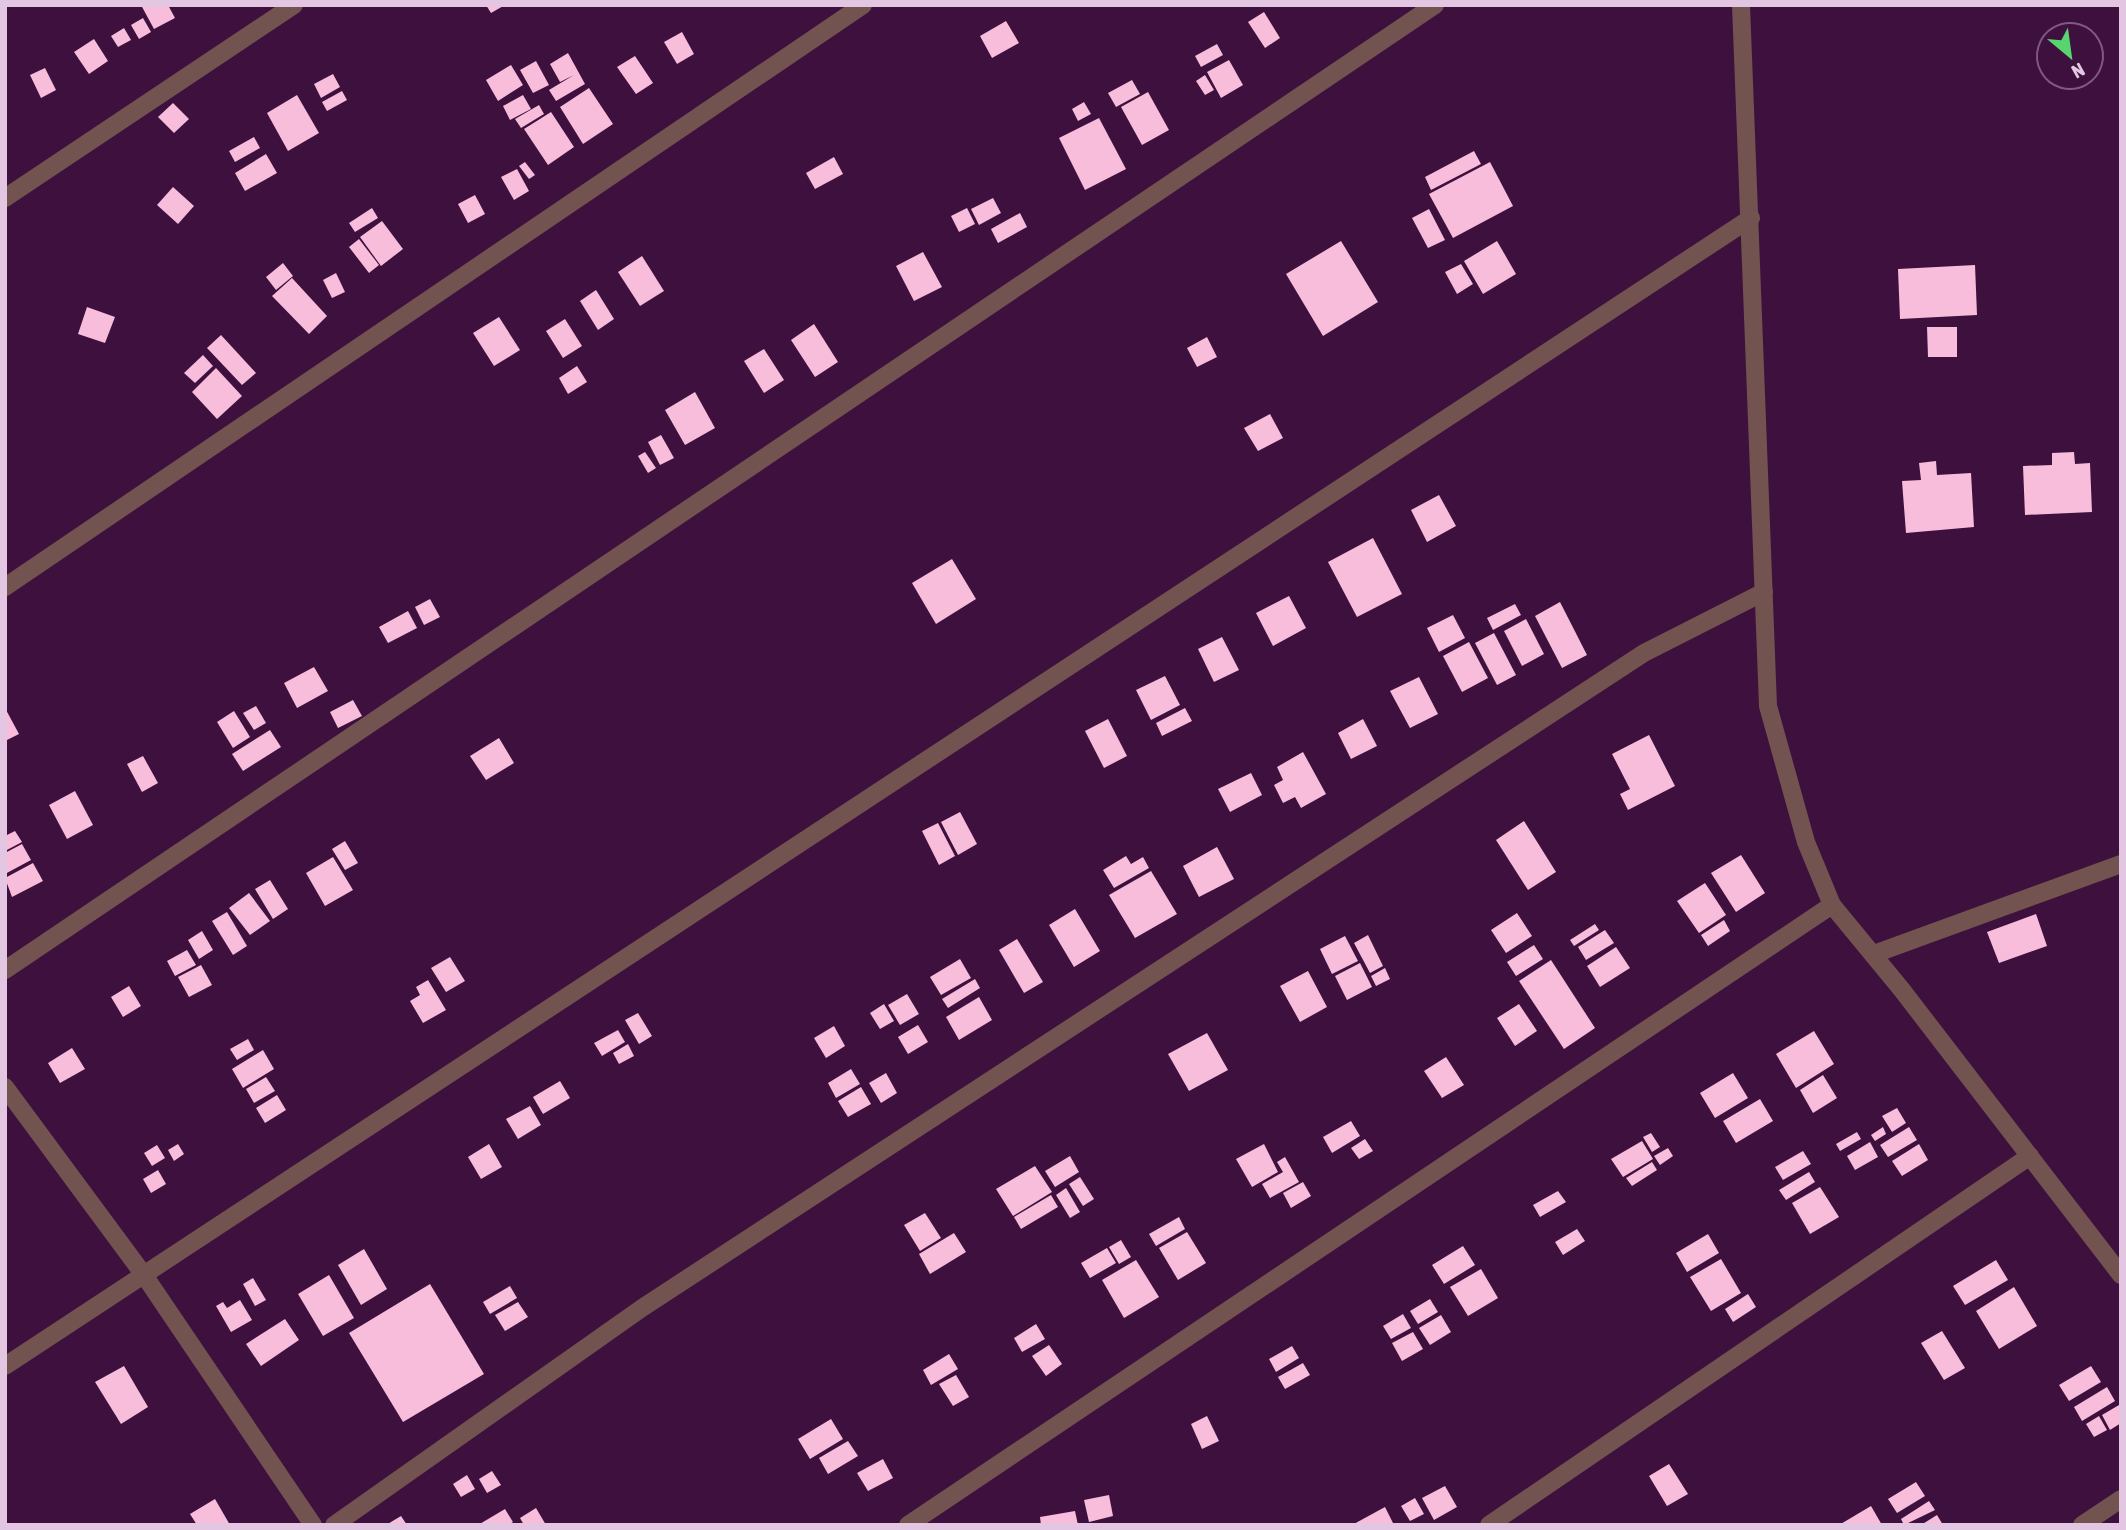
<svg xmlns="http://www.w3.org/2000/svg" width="2126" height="1530" viewBox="0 0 2126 1530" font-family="'Asap Condensed',sans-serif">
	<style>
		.building { fill: #f8bddb }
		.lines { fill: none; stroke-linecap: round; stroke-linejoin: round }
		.minor { stroke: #72534f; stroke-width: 18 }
	</style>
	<rect width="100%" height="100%" fill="#3d103e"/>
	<g class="building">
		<path d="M141,5H168L175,18L154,29Z"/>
		<path d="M486,5H505L491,13Z"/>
		<path d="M1264,12L1280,38L1265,48L1248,22Z"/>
		<path d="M143,18L151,32L139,39L131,25Z"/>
		<path d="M1006,21L1019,43L992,58L980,36Z"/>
		<path d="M124,28L131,40L118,47L111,36Z"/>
		<path d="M682,32L694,54L677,64L664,42Z"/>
		<path d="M94,39L108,61L89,74L74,52Z"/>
		<path d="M1217,44L1223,55L1201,67L1195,56Z"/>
		<path d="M568,53L585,84L556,101L549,90L574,75L560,82L550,64Z"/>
		<path d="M635,56L653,83L636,94L617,67Z"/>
		<path d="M1229,60L1243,85L1221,98L1207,72Z"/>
		<path d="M536,61L549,85L533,93L520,70Z"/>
		<path d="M511,65L523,85L498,101L486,80Z"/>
		<path d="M45,68L56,90L41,98L30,75Z"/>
		<path d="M333,74L340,87L321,98L314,84Z"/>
		<path d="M1205,75L1214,90L1205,95L1196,81Z"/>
		<path d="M1132,80L1140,94L1116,107L1108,93Z"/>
		<path d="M589,88L613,124L583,144L560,107Z"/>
		<path d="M342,91L347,100L327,111L322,102Z"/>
		<path d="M1148,92L1169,130L1142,145L1121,107Z"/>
		<path d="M297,95L319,133L288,151L267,113Z"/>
		<path d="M523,95L531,109L510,120L503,106Z"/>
		<path d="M1084,102L1091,114L1078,121L1072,109Z"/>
		<path d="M173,103L189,119L174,133L158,117Z"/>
		<path d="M539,105L544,114L521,128L515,119Z"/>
		<path d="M551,112L574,147L548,165L524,129Z"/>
		<path d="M1099,118L1126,169L1085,190L1059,138Z"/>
		<path d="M254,137L260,148L235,162L229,151Z"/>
		<path d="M1474,151L1481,164L1431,190L1425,177Z"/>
		<path d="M266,154L277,173L245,191L235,173Z"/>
		<path d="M834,157L843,174L815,189L806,173Z"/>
		<path d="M525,162L535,175L529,179L519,166Z"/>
		<path d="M1490,162L1513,206L1453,238L1429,194Z"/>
		<path d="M517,169L529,191L514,200L501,177Z"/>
		<path d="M173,187L194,206L178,224L157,205Z"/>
		<path d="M475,195L485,214L468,223L458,204Z"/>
		<path d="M993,198L1001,213L979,225L971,209Z"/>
		<path d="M372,208L378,218L355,232L349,223Z"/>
		<path d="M967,208L975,224L959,232L951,216Z"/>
		<path d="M1429,209L1445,240L1428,248L1412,218Z"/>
		<path d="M1020,213L1027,227L998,243L991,229Z"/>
		<path d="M382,221L403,249L381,266L360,237Z"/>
		<path d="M359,239L379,265L369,273L349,247Z"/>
		<path d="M1341,241L1378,302L1323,336L1286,274Z"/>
		<path d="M1497,241L1516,274L1483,294L1464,261Z"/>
		<path d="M923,252L942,287L914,301L896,266Z"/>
		<path d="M642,256L664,291L640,306L618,272Z"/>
		<path d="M283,263L293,276L276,290L266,277Z"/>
		<path d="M1461,264L1473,284L1457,294L1445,272Z"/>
		<path d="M1975,265L1977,315L1900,319L1898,269Z"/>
		<path d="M336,273L345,292L332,298L323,280Z"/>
		<path d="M292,278L327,316L309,334L272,296Z"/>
		<path d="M596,290L614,319L598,330L580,301Z"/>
		<path d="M87,307L115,317L105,343L78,334Z"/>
		<path d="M499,317L520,350L494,366L473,333Z"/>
		<path d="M565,319L582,346L563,358L546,331Z"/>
		<path d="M814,324L838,362L815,377L791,340Z"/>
		<path d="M1927,327H1957V357H1928Z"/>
		<path d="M221,335L256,373L242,385L207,348Z"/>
		<path d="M1207,337L1217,357L1197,367L1187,348Z"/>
		<path d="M764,349L784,380L764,393L744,361Z"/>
		<path d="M203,355L213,366L195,383L184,373Z"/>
		<path d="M577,366L587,382L568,394L559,378Z"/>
		<path d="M216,368L242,396L217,419L192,392Z"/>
		<path d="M695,392L715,428L685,445L665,410Z"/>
		<path d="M1270,414L1283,438L1258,451L1244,428Z"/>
		<path d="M661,435L674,458L660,465L648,442Z"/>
		<path d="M645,452L656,468L648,473L638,456Z"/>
		<path d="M2074,452L2075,464L2090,463L2092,512L2025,515L2023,466L2052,465V453Z"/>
		<path d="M1936,461L1937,475L1971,473L1974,527L1906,533L1902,481L1921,480L1919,463Z"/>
		<path d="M1439,495L1456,526L1427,542L1411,510Z"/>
		<path d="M1373,538L1402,594L1357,617L1328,562Z"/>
		<path d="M952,559L976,599L936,624L912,583Z"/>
		<path d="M1289,596L1306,628L1273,646L1256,613Z"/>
		<path d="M430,599L440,617L424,625L415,607Z"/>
		<path d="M1560,602L1587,655L1562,668L1535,616Z"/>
		<path d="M1515,604L1521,615L1493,630L1487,618Z"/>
		<path d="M408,611L417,628L388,643L379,627Z"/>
		<path d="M1453,615L1465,638L1439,652L1427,628Z"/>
		<path d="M1526,619L1544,654L1522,666L1504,631Z"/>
		<path d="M1494,633L1516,675L1497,685L1475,643Z"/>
		<path d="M1222,637L1239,670L1214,682L1198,649Z"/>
		<path d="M1469,642L1488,678L1462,692L1443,656Z"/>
		<path d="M314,667L328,691L297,708L284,683Z"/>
		<path d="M1165,676L1180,705L1151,720L1136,690Z"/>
		<path d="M1419,677L1438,714L1410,728L1390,691Z"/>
		<path d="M353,700L362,716L338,728L330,712Z"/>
		<path d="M256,706L266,723L254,730L243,713Z"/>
		<path d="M5,708L19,734L5,741Z"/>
		<path d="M1185,708L1192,721L1162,736L1156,723Z"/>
		<path d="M234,711L250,737L233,748L217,722Z"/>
		<path d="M1108,719L1127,756L1104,768L1085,731Z"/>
		<path d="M1363,719L1377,746L1351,759L1338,733Z"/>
		<path d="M270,730L281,747L243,771L232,754Z"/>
		<path d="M1649,735L1675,786L1628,810L1620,794L1630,789L1612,754Z"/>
		<path d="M499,738L514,763L486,780L470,756Z"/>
		<path d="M1303,752L1326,794L1301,808L1295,797L1283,803L1274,785L1283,780L1277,767Z"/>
		<path d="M143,756L158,783L142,792L127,764Z"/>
		<path d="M1251,773L1262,795L1230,812L1218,789Z"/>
		<path d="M75,791L93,825L67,839L49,805Z"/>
		<path d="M960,812L977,844L958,855L941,822Z"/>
		<path d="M1524,821L1556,872L1528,890L1496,840Z"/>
		<path d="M938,823L955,856L939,865L922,831Z"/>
		<path d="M15,831L22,842L5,851V836Z"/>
		<path d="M345,841L358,863L345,870L332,849Z"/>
		<path d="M22,844L31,860L5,874V853Z"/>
		<path d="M1217,847L1234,879L1199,897L1183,866Z"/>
		<path d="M1741,855L1765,893L1736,912L1711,873Z"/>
		<path d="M1126,856L1131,864L1143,857L1149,868L1114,888L1103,870Z"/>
		<path d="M333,857L353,890L325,906L306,873Z"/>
		<path d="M33,863L43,881L12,897L5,878Z"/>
		<path d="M1151,871L1177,914L1135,938L1109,895Z"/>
		<path d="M270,880L288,909L273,919L255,889Z"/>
		<path d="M1705,883L1726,915L1699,933L1677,901Z"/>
		<path d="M249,893L270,921L250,935L229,908Z"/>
		<path d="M1075,909L1100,951L1074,967L1049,925Z"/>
		<path d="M227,912L247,946L233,955L212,921Z"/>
		<path d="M1517,913L1532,936L1506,953L1491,930Z"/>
		<path d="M2036,914L2047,946L1999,963L1987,932Z"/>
		<path d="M1724,920L1730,931L1708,946L1701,935Z"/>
		<path d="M1595,924L1599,930L1574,946L1570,940Z"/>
		<path d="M1605,930L1614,943L1586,960L1578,947Z"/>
		<path d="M202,931L213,950L199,959L188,940Z"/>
		<path d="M1368,935L1383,966L1370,973L1354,943Z"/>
		<path d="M1345,936L1358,961L1332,974L1320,949Z"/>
		<path d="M1017,939L1043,982L1024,993L999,950Z"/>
		<path d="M1534,945L1543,959L1516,976L1507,962Z"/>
		<path d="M1616,947L1630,968L1600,987L1587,966Z"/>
		<path d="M187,950L196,965L175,976L167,961Z"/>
		<path d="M450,957L465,981L446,992L431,968Z"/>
		<path d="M960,959L971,978L941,995L930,977Z"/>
		<path d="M1551,960L1595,1028L1564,1049L1519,981Z"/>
		<path d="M1360,963L1372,987L1347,1000L1335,976Z"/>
		<path d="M201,965L212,985L189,997L178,977Z"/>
		<path d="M1385,968L1390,979L1376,986L1371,976Z"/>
		<path d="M1308,971L1327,1007L1300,1022L1280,986Z"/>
		<path d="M975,979L980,988L948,1008L942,999Z"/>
		<path d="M428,980L446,1010L423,1023L410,1001L420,995L416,987Z"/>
		<path d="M129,986L141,1006L123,1017L111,997Z"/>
		<path d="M907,994L919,1014L900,1025L888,1005Z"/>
		<path d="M979,997L992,1020L959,1040L946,1017Z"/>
		<path d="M884,1004L894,1021L880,1029L870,1013Z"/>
		<path d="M1519,1004L1537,1031L1515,1046L1497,1018Z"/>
		<path d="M638,1013L652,1036L639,1044L625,1020Z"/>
		<path d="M918,1025L928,1042L908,1054L898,1037Z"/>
		<path d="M834,1026L845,1046L826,1058L814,1038Z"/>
		<path d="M618,1030L625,1042L602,1056L594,1043Z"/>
		<path d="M1814,1031L1834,1064L1796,1088L1776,1054Z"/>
		<path d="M1207,1033L1228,1070L1189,1091L1168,1054Z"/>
		<path d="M248,1039L254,1050L237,1060L230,1049Z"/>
		<path d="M628,1044L634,1056L619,1064L613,1053Z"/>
		<path d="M72,1048L85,1069L60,1083L48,1063Z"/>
		<path d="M263,1050L274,1069L243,1088L232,1069Z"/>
		<path d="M1446,1057L1464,1085L1442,1098L1424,1071Z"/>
		<path d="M851,1069L860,1084L836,1098L828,1083Z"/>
		<path d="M886,1073L897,1093L881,1103L869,1083Z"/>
		<path d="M1733,1073L1748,1098L1715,1118L1700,1093Z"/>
		<path d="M1823,1075L1837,1098L1813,1113L1800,1090Z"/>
		<path d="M266,1077L275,1091L254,1103L246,1089Z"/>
		<path d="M560,1081L570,1098L543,1114L533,1097Z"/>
		<path d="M861,1087L871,1104L848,1117L838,1101Z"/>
		<path d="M277,1095L286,1110L265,1123L256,1108Z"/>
		<path d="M1760,1099L1773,1121L1736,1143L1723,1121Z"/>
		<path d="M530,1106L541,1125L518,1139L506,1119Z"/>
		<path d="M1897,1108L1906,1123L1892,1132L1882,1116Z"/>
		<path d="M1351,1121L1360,1136L1332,1153L1323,1137Z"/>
		<path d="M1883,1127L1886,1134L1875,1141L1871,1135Z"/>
		<path d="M1909,1127L1917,1140L1888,1157L1880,1145Z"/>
		<path d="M1857,1132L1861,1139L1840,1151L1836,1144Z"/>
		<path d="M1651,1133L1660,1147L1652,1152L1643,1137Z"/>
		<path d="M1365,1139L1373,1151L1359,1159L1351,1148Z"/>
		<path d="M1642,1141L1653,1159L1623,1177L1611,1159Z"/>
		<path d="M1870,1142L1878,1157L1855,1170L1847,1156Z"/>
		<path d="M178,1144L184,1154L174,1161L168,1150Z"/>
		<path d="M489,1144L502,1167L481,1179L468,1157Z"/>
		<path d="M1264,1144L1278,1172L1252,1187L1236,1159Z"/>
		<path d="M1919,1144L1928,1160L1902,1176L1892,1161Z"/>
		<path d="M157,1145L165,1158L152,1166L144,1153Z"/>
		<path d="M1668,1148L1673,1156L1660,1165L1654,1156Z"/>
		<path d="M1803,1151L1811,1164L1783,1180L1775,1167Z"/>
		<path d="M1070,1156L1079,1172L1055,1187L1045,1171Z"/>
		<path d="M1285,1157L1299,1182L1270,1198L1262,1184L1283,1172L1277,1162Z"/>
		<path d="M1652,1162L1657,1170L1632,1186L1626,1178Z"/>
		<path d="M1035,1166L1052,1192L1013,1216L996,1189Z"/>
		<path d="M158,1170L166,1184L151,1193L143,1179Z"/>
		<path d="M1809,1172L1815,1182L1786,1200L1779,1190Z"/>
		<path d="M1080,1177L1094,1199L1083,1206L1069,1184Z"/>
		<path d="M1303,1182L1311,1196L1291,1208L1283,1193Z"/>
		<path d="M1820,1187L1839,1217L1810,1234L1792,1203Z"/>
		<path d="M1066,1188L1080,1212L1070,1218L1056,1195Z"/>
		<path d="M1558,1191L1566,1202L1540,1217L1533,1205Z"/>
		<path d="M1051,1195L1058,1207L1021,1229L1014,1217Z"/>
		<path d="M925,1213L941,1238L920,1251L904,1225Z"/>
		<path d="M1179,1217L1185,1229L1156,1246L1149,1234Z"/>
		<path d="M1577,1229L1585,1241L1563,1255L1555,1242Z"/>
		<path d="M1187,1232L1206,1263L1178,1280L1159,1248Z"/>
		<path d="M954,1233L966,1252L930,1274L919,1254Z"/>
		<path d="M1708,1234L1719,1253L1687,1272L1676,1253Z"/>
		<path d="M1121,1240L1131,1257L1119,1264L1109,1247Z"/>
		<path d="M1463,1246L1475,1265L1444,1284L1432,1265Z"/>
		<path d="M1107,1248L1116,1263L1090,1278L1081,1263Z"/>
		<path d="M364,1249L387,1289L361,1305L338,1265Z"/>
		<path d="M1721,1259L1741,1293L1711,1311L1690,1277Z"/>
		<path d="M1136,1260L1159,1297L1124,1318L1102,1280Z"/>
		<path d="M1996,1260L2008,1280L1965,1305L1953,1286Z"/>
		<path d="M1481,1269L1498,1298L1468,1316L1450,1287Z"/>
		<path d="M329,1275L354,1318L323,1336L298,1294Z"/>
		<path d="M253,1278L266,1300L255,1306L243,1284Z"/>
		<path d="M430,1284L484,1374L403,1422L349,1333Z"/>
		<path d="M510,1286L517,1298L490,1314L483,1302Z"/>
		<path d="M2014,1287L2037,1326L1999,1349L1976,1311Z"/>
		<path d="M1748,1294L1756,1307L1733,1322L1725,1309Z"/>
		<path d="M1430,1299L1438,1312L1418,1324L1410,1311Z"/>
		<path d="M240,1300L252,1320L231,1332L216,1306L223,1302L227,1308Z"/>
		<path d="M518,1302L528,1317L505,1331L495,1315Z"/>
		<path d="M1403,1314L1411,1328L1391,1339L1383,1326Z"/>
		<path d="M1441,1315L1451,1332L1430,1345L1419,1328Z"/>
		<path d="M285,1319L299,1340L261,1366L246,1344Z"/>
		<path d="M1036,1324L1045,1339L1022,1352L1014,1338Z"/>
		<path d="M1942,1331L1965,1368L1944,1380L1921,1343Z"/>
		<path d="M1413,1332L1423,1349L1402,1361L1392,1343Z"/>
		<path d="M1049,1345L1062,1364L1046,1376L1032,1356Z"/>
		<path d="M1292,1346L1299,1358L1276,1372L1269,1359Z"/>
		<path d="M949,1354L958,1369L931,1385L923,1370Z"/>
		<path d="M1303,1363L1310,1375L1285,1389L1278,1377Z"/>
		<path d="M124,1366L148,1407L121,1424L95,1382Z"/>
		<path d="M2091,1366L2101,1382L2069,1401L2059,1385Z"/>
		<path d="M956,1375L969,1397L953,1406L939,1384Z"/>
		<path d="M2107,1387L2115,1401L2082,1421L2074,1407Z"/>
		<path d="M2119,1405L2121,1423L2110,1430L2102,1415Z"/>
		<path d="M1207,1416L1219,1441L1202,1449L1191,1424Z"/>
		<path d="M2099,1416L2107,1430L2094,1437L2086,1424Z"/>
		<path d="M831,1419L843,1439L810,1459L798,1439Z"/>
		<path d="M848,1441L858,1456L828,1474L819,1458Z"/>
		<path d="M883,1459L893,1478L868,1491L857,1473Z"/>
		<path d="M1669,1464L1688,1494L1667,1506L1649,1476Z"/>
		<path d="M492,1471L501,1485L487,1493L479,1479Z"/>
		<path d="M467,1475L475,1489L461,1497L453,1484Z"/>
		<path d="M1916,1482L1925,1496L1897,1513L1888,1499Z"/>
		<path d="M1445,1486L1457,1507L1434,1520L1422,1498Z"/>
		<path d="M1109,1495L1113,1516L1089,1522L1084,1500Z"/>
		<path d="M1415,1498L1424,1514L1410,1521L1401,1506Z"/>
		<path d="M215,1499L230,1525H197L190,1514Z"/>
		<path d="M1929,1501L1935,1510L1904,1525L1901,1519Z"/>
		<path d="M1871,1506L1882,1525H1839Z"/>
		<path d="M1385,1507L1394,1525H1352Z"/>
		<path d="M536,1508L546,1525H524L520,1518Z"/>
		<path d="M505,1509L513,1522L508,1525H478Z"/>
		<path d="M1075,1511L1078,1525H1041L1040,1517Z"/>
		<path d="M1937,1515L1943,1525H1921Z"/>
		<path d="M401,1516L407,1525H386Z"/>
	</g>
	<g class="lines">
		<g class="minor">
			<path d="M1741,5L1768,706L1806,842L1832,905L1902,990L2121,1275"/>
			<path d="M5,198L294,5"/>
			<path d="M5,587L863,5"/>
			<path d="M1874,954L2121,864"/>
			<path d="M5,970L1435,5"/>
			<path d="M5,1087L144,1275L313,1525"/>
			<path d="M5,1366L1751,218"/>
			<path d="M334,1525L642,1308L1644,653L1764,592"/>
			<path d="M908,1525L1832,905"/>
			<path d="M1489,1525L2030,1156"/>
			<path d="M2082,1525L2121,1499"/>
		</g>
	</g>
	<rect width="2126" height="1530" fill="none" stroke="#e3c7e2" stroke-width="14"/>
	<g transform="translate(2070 56) rotate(151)"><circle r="33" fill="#3d103e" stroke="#7f5980" stroke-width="2"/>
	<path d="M0-5L12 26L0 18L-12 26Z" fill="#59d56f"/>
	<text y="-10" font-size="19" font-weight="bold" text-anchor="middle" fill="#e3c7e2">N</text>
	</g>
</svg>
